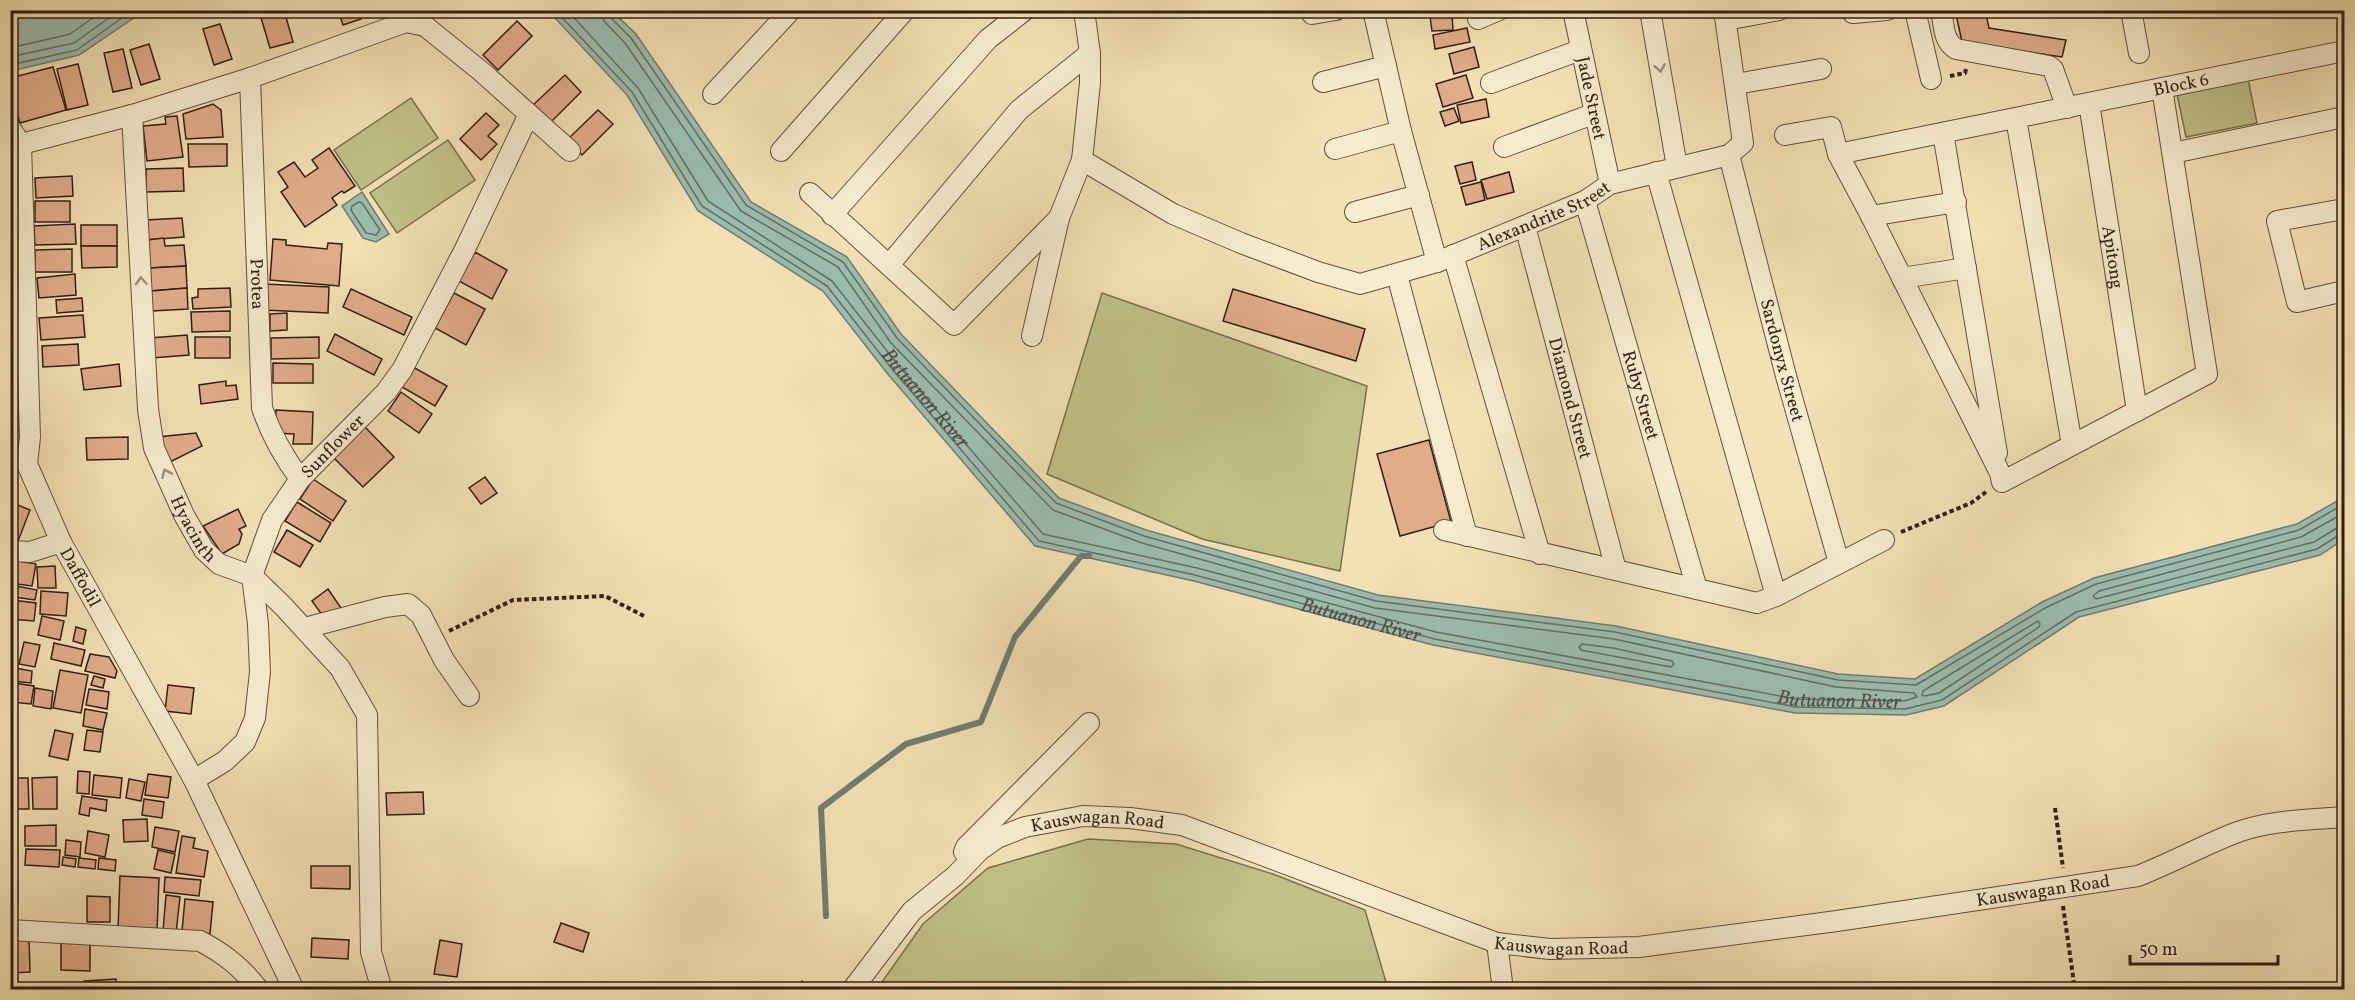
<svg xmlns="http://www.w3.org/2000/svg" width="2355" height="1000" viewBox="0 0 2355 1000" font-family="Vollkorn,serif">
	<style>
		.green { fill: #c1c189; stroke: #7a704e; stroke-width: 1.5 }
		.water { fill: #9bbdb1; stroke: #717d72; stroke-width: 1.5 }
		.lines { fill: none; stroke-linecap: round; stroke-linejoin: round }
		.shore { stroke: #676e62; stroke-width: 1.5 }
		.stream { stroke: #717d72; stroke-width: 6 }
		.building { fill: #e1ac8a; stroke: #331e14; stroke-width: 1.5 }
		.minor-casing { stroke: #634f3c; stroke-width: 22 }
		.path { stroke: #331e14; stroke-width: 4; stroke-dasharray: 4.5 3; stroke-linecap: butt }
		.minor { stroke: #f7eccf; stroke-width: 20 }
		.oneway { stroke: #9f8f7b }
		.labels { text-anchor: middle; stroke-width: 5; stroke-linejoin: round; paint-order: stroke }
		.street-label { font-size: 18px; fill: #331e14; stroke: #f7eccf }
		.water-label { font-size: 20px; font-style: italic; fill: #524e43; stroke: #f7eccf }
	</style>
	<rect width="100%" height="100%" fill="#f3e1b5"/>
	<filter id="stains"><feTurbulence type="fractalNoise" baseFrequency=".00333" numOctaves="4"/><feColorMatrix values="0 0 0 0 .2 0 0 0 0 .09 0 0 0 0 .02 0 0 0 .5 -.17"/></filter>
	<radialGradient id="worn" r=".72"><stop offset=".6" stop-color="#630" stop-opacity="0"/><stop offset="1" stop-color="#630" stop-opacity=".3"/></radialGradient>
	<g class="green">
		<path d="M2248,79L2257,123L2186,137L2177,94Z"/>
		<path d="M411,98L438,138L361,190L334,150Z"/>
		<path d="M448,140L475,180L397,233L370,193Z"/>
		<path d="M1102,293L1367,386L1340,571L1202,539L1047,474Z"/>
		<path d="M1088,839L1176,844L1273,874L1365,910L1388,989H877L923,924L988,868Z"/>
	</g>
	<g class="water">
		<path d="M10,11L11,10L144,11L79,55L11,71Z"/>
		<path d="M545,11H612L636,34L751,202L847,257L901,334L1059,498L1146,530L1378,595L1616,626L1838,674L1915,679L2042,602L2094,578L2297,524L2344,497V539L2320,555L2079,617L1944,706L1906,715L1795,713L1433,645L1194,581L1035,546L887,373L823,291L698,211L627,95L556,19Z"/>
		<path d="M362,192L389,234L376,242L363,238L342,206Z"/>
	</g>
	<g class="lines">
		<g class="shore">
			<path id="s1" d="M555,10L632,92L702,206L827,286L892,369L1039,541L1195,575L1435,639L1796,707L1905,709L1942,700L2076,612L2317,549L2339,535H2344"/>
			<path id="s2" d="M567,10L638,88L708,201L832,281L898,365L1043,534L1197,568L1436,632L1796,699L1904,701L1917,697L1914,693L1836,687L1614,639L1375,608L1142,543L1053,510L891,343L838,267L741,211L625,43L604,21L601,10"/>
			<path d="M608,10L610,17L631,38L746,205L843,262L897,338L1056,503L1144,536L1376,601L1615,632L1838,680L1916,685L2045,608L2096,584L2299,530L2344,504"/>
			<path d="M10,48L70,34L104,10"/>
			<path d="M10,57L74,43L120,10"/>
			<path d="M10,65L77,50L133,10"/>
			<path d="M359,202L362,203L380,230L376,235L366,233L351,210L352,206Z"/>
			<path d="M2344,513L2301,537L2099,591L2093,596L2096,599L2314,542L2337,528L2344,527"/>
			<path d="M2038,621L2040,624L2039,627L1939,693L1925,696L1922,695L1923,691Z"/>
			<path d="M1582,644L1613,648L1672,661L1674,664L1671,667L1581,650L1579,647Z"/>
		</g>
		<path class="stream" d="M826,916L821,808L906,744L981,722L1015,637L1081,556H1089"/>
	</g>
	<g class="building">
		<path d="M284,10L293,42L270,48L259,11Z"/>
		<path d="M338,10H358L361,19L343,25Z"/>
		<path d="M1955,10H1985L1989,28L2066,40L2062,57L1962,42Z"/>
		<path d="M1452,14L1453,30L1432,31L1430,16Z"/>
		<path d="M517,21L532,36L498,70L483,55Z"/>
		<path d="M220,24L232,59L214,65L203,29Z"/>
		<path d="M1467,28L1470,42L1435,49L1433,35Z"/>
		<path d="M149,44L160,79L141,85L130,50Z"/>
		<path d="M1474,47L1479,67L1454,74L1449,54Z"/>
		<path d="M123,49L132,88L113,92L104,53Z"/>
		<path d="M78,64L88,105L67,110L57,69Z"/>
		<path d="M53,67L66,110L20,123L10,88V78Z"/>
		<path d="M565,75L581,92L549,124L532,106Z"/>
		<path d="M1466,75L1473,98L1443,107L1436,84Z"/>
		<path d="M1486,99L1489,117L1461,123L1457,105Z"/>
		<path d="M213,104L221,110L223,137L186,139L183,114Z"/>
		<path d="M1454,108L1459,121L1445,126L1440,112Z"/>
		<path d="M598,110L613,124L582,155L567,140Z"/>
		<path d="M486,113L499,125L488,136L497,144L481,160L460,139Z"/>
		<path d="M177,116L183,157L147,161L143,126L166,124L165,117Z"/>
		<path d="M188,144H227V166L189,167Z"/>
		<path d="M329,148L355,186L344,193L342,191L332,198L337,205L305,227L281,192L288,187L278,172L294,162L305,177L318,168L312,160Z"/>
		<path d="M1472,162L1476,180L1460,184L1455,166Z"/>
		<path d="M183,168L184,191L146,192V169Z"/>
		<path d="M1509,172L1514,192L1487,199L1481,180Z"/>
		<path d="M72,176L73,196L36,198L35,178Z"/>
		<path d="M1481,182L1485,200L1466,205L1461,187Z"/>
		<rect x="35" y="201" width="35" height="21"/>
		<path d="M182,218L184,237L147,240L146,220Z"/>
		<path d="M75,224L76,244L35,245L34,226Z"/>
		<rect x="81" y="225" width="36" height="21"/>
		<path d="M164,238L165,246L184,245L186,266L150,268L147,240Z"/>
		<path d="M273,239L286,240V245L327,249L328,243L342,244L339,286L270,280Z"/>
		<path d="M81,246H117V267L82,268Z"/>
		<path d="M72,249V272H35V250Z"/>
		<path d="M475,252L507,270L492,299L459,281Z"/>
		<path d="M186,266L187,288L151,291L150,268Z"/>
		<path d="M75,274L76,295L39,298L37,278Z"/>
		<path d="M264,284L329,287L328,313L263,310Z"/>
		<path d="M187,288L188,309L152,311L151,291Z"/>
		<path d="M230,288L231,307L193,309L192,298L198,297V289Z"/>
		<path d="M351,289L412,317L404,335L343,307Z"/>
		<path d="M1233,289L1365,329L1356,361L1223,321Z"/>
		<path d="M454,293L485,309L466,345L435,328Z"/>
		<path d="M82,298L83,311L57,313L56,300Z"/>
		<path d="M230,311V331L192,332L191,312Z"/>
		<path d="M287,313V330L270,331V314Z"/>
		<path d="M83,315L85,337L41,340L39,318Z"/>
		<path d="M335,334L382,359L374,375L327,351Z"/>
		<path d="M187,335L189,355L152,358L150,338Z"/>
		<rect x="195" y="337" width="35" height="21"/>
		<path d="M319,337V358L271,359V338Z"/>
		<path d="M78,344L79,365L43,367L42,346Z"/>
		<path d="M273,363L313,364V383H273Z"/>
		<path d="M119,364L121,386L84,390L81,369Z"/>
		<path d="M413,367L447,386L435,406L402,387Z"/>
		<path d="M226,381V386L236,385L238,399L201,404L199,385Z"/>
		<path d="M401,392L432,414L419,433L388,411Z"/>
		<path d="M276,410L313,412L312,444H293L294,434L275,433Z"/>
		<path d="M365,427L394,457L363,487L334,458Z"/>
		<path d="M196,433L202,446L170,462L158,437Z"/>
		<path d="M128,437V459L87,460L86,438Z"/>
		<path d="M1429,440L1451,522L1400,536L1377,454Z"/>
		<path d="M485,477L497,493L481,504L469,488Z"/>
		<path d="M313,479L346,501L333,521L300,499Z"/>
		<path d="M10,502L30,510L18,541L10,538Z"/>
		<path d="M297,502L331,523L320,542L285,521Z"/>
		<path d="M238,509L246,526L239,529L242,534L239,544L222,554L203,526Z"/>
		<path d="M287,530L313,545L300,567L274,552Z"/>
		<path d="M14,560L36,564L32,586L10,583Z"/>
		<path d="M55,566L56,588H38L37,567Z"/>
		<path d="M16,586L37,590L35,600L14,597Z"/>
		<path d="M328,589L341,608L325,619L312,601Z"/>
		<path d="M41,591L68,593L66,616L40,614Z"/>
		<path d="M12,600L36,603L34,621L10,619Z"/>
		<path d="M42,616L64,621L60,640L38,635Z"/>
		<path d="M76,627L86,630L83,644L73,641Z"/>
		<path d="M24,642L40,645L35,667L19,664Z"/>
		<path d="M54,643L85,650L81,666L51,659Z"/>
		<path d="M90,654L109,657L117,671L115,678L85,671Z"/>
		<path d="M15,668L32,671L31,683L13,681Z"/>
		<path d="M60,670L88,675L81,713L53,708Z"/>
		<path d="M94,676L105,679L103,688L91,685Z"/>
		<path d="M14,683L34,686L31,704L12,702Z"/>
		<path d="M168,685L194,688L191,714L165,711Z"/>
		<path d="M35,688L53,691L51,709L33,706Z"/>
		<path d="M89,689L109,692L107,709L86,705Z"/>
		<path d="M85,709L107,713L103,730L83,726Z"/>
		<path d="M55,730L73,734L68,760L49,756Z"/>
		<path d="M87,730L103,732L100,752L84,750Z"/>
		<path d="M78,771L90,772L89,794L77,793Z"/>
		<path d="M148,774L171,777L168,798L145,795Z"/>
		<path d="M94,775L122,778L120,798L92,795Z"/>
		<path d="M57,777V809H33L32,778Z"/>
		<path d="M10,778H28L29,809H10Z"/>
		<path d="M129,779L145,782L141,801L126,798Z"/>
		<path d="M423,792L424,814L387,815L386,793Z"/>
		<path d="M82,796L107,800L106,811L90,808L89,816L79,814Z"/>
		<path d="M144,799L164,802L162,818L142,815Z"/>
		<path d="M147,819L148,841L124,842L123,820Z"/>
		<path d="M56,825V846H25V826Z"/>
		<path d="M155,827L179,831L175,852L152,847Z"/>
		<path d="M88,831L109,835L105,857L85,853Z"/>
		<path d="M182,836L195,838L193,848L208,851L204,877L176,873Z"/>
		<path d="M66,840L81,842L80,857L65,855Z"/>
		<path d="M26,849L60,850L59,867L25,865Z"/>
		<path d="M158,850L175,854L171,873L154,869Z"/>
		<path d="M63,857L76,859L75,867L62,865Z"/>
		<path d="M79,858L96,860L95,869L78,867Z"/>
		<path d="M99,858L116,860L115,871L98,869Z"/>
		<path d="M311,866H350V889L311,888Z"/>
		<path d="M120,876L159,878L157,931L118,929Z"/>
		<path d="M165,877L201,880L199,896L164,892Z"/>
		<path d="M166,895L180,897L176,933L163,931Z"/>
		<path d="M87,896L110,897V922H87Z"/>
		<path d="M185,899L213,902L210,934L182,931Z"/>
		<path d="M561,923L589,933L583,952L554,942Z"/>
		<path d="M10,936H29L30,972L10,973Z"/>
		<path d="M312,938L349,940L348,959L311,957Z"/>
		<path d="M61,939H90V971L61,970Z"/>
		<path d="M440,940L462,944L457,977L434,974Z"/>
		<path d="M116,979L117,990H84V981Z"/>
		<path d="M802,981L814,990H797Z"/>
		<path d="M53,984L54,990H35V985Z"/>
	</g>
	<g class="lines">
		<defs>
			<g id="minor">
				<path d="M1373,10L1401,131L1437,262"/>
				<path id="s3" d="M1573,10L1610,184"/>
				<path d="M1650,10L1677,167"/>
				<path d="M1915,10L1931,79"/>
				<path d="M1941,10C1944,25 1943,41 1956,49L2049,66L2053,69L2067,108"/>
				<path d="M2131,10L2139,53"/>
				<path d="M1853,13L1887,10"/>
				<path d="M1312,14L1336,10"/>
				<path d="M1478,19L1499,10"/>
				<path d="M1726,20L1779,10"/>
				<path id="s4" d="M250,78L262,408C271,435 283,456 300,479"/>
				<path d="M1323,82L1386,66"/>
				<path d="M1491,83L1580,50"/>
				<path d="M1736,84L1821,69"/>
				<path d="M713,94L791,10"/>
				<path id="s5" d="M2089,103L2137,411"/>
				<path id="s6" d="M132,115L148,409L154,448L184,515L204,550L219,564L252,576L283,606L340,668L367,715L371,952L381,987"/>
				<path d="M2016,118L2072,445"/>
				<path id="s7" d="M10,128L21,144L30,437L27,464L61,542L194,780L294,990"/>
				<path d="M1943,133L1997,453"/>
				<path d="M1785,135L1831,127L1838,154L1871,216L2000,473L2002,482L2207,374L2162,88"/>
				<path d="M10,147L132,115L250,78L406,22L425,26L482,72L570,151"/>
				<path d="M1504,147L1593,114"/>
				<path d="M1335,149L1401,131"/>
				<path d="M781,151L905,10"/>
				<path d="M2173,153L2344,117"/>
				<path id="s8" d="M1838,154L2344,51"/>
				<path id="s9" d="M1729,155L1786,376L1839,563"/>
				<path id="s10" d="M1082,160L1173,214L1241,243L1318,272L1360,284L1437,262L1585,201L1610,184L1729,155L1743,143L1724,10"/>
				<path d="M1656,172L1776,596"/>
				<path d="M810,193L954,325L1059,218"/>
				<path id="s11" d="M1585,201L1697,589"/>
				<path d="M2344,209L2277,221L2297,302L2344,291"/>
				<path d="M1355,212L1419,195"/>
				<path d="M832,215L988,39L1025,10"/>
				<path d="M1871,216L1956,202"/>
				<path id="s12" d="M1525,226L1616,570"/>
				<path d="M1453,255L1540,554"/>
				<path d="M889,265L1019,110L1090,53"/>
				<path d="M1397,275L1467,536"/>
				<path d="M1902,278L1966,268"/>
				<path d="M1032,336L1059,218L1082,160L1090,83V53L1084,10"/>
				<path d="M1444,530L1757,603L1776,596L1884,540"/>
				<path d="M10,553L13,551L30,552L61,542"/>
				<path d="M305,628L385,607L408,604L421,615L444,660L469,696"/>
				<path id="s13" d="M194,780L225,761L245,742L255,718L260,672L258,624L252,576L272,520L300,479L386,392L402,370L465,249L529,114"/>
				<path d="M964,852L966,847L1089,723"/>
				<path d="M10,930L200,941C225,954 242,968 259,990"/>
				<path d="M1497,943L1503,990"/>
				<path id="s14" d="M852,990L912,911L955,876L980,850L997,838L1025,827L1083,816L1130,818L1182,825L1497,943L1550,949L1639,947L1837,921L2138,876C2171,863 2202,846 2235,833C2269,820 2309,820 2344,817"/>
			</g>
		</defs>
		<use href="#minor" class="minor-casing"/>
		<g class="path">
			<path d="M1950,76L1965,73L1966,69"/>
			<path d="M1901,532L1971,503L1986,492"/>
			<path d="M449,631L513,600L605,596L644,616"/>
			<path d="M2055,808L2063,868"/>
			<path d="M2063,906L2075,990"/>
		</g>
		<use href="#minor" class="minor"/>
	</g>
	<defs><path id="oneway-chevron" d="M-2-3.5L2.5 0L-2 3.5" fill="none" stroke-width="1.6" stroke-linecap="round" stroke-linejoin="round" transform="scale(1.5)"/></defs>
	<g class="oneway">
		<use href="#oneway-chevron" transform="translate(1660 68) rotate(80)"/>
		<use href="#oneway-chevron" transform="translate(141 281) rotate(-93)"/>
		<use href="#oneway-chevron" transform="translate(166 473) rotate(-114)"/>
	</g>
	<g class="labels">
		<g class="street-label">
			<text dy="6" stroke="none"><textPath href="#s8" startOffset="350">Block 6</textPath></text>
			<text dy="6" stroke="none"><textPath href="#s3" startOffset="90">Jade Street</textPath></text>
			<text dy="6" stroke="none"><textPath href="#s10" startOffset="502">Alexandrite Street</textPath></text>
			<text dy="6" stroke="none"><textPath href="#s5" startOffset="156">Apitong</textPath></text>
			<text dy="6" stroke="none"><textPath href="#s4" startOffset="206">Protea</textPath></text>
			<text dy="6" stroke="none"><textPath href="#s9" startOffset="212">Sardonyx Street</textPath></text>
			<text dy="6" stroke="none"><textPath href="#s11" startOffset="202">Ruby Street</textPath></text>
			<text dy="6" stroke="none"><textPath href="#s12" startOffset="178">Diamond Street</textPath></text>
			<text dy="6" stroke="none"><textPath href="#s13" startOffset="388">Sunflower</textPath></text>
			<text dy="6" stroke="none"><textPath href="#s6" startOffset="424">Hyacinth</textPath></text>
			<text dy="6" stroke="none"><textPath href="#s7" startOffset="465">Daffodil</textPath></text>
			<text dy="6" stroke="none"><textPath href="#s14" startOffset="315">Kauswagan Road</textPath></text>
			<text dy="6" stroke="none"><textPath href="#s14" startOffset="1287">Kauswagan Road</textPath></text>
			<text dy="6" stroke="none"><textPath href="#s14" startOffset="801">Kauswagan Road</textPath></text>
		</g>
		<g class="water-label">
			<text dy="7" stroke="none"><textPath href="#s2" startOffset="536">Butuanon River</textPath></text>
			<text dy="7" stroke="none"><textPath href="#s1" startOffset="1058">Butuanon River</textPath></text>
			<text dy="7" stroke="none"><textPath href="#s2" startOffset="1530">Butuanon River</textPath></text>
		</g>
	</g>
	<rect width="2355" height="1000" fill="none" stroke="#f3e1b5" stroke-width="36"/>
	<rect x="12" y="12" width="2331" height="976" fill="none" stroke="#331e14" stroke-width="3"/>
	<rect x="18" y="18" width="2319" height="964" fill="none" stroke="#331e14" stroke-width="1.5"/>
	<path d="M2130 955v9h148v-9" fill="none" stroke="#331e14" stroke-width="3"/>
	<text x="2139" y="955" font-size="18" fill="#331e14" stroke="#f7eccf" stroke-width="4.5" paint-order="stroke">50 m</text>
	<rect width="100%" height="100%" filter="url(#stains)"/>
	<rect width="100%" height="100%" fill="url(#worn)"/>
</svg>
